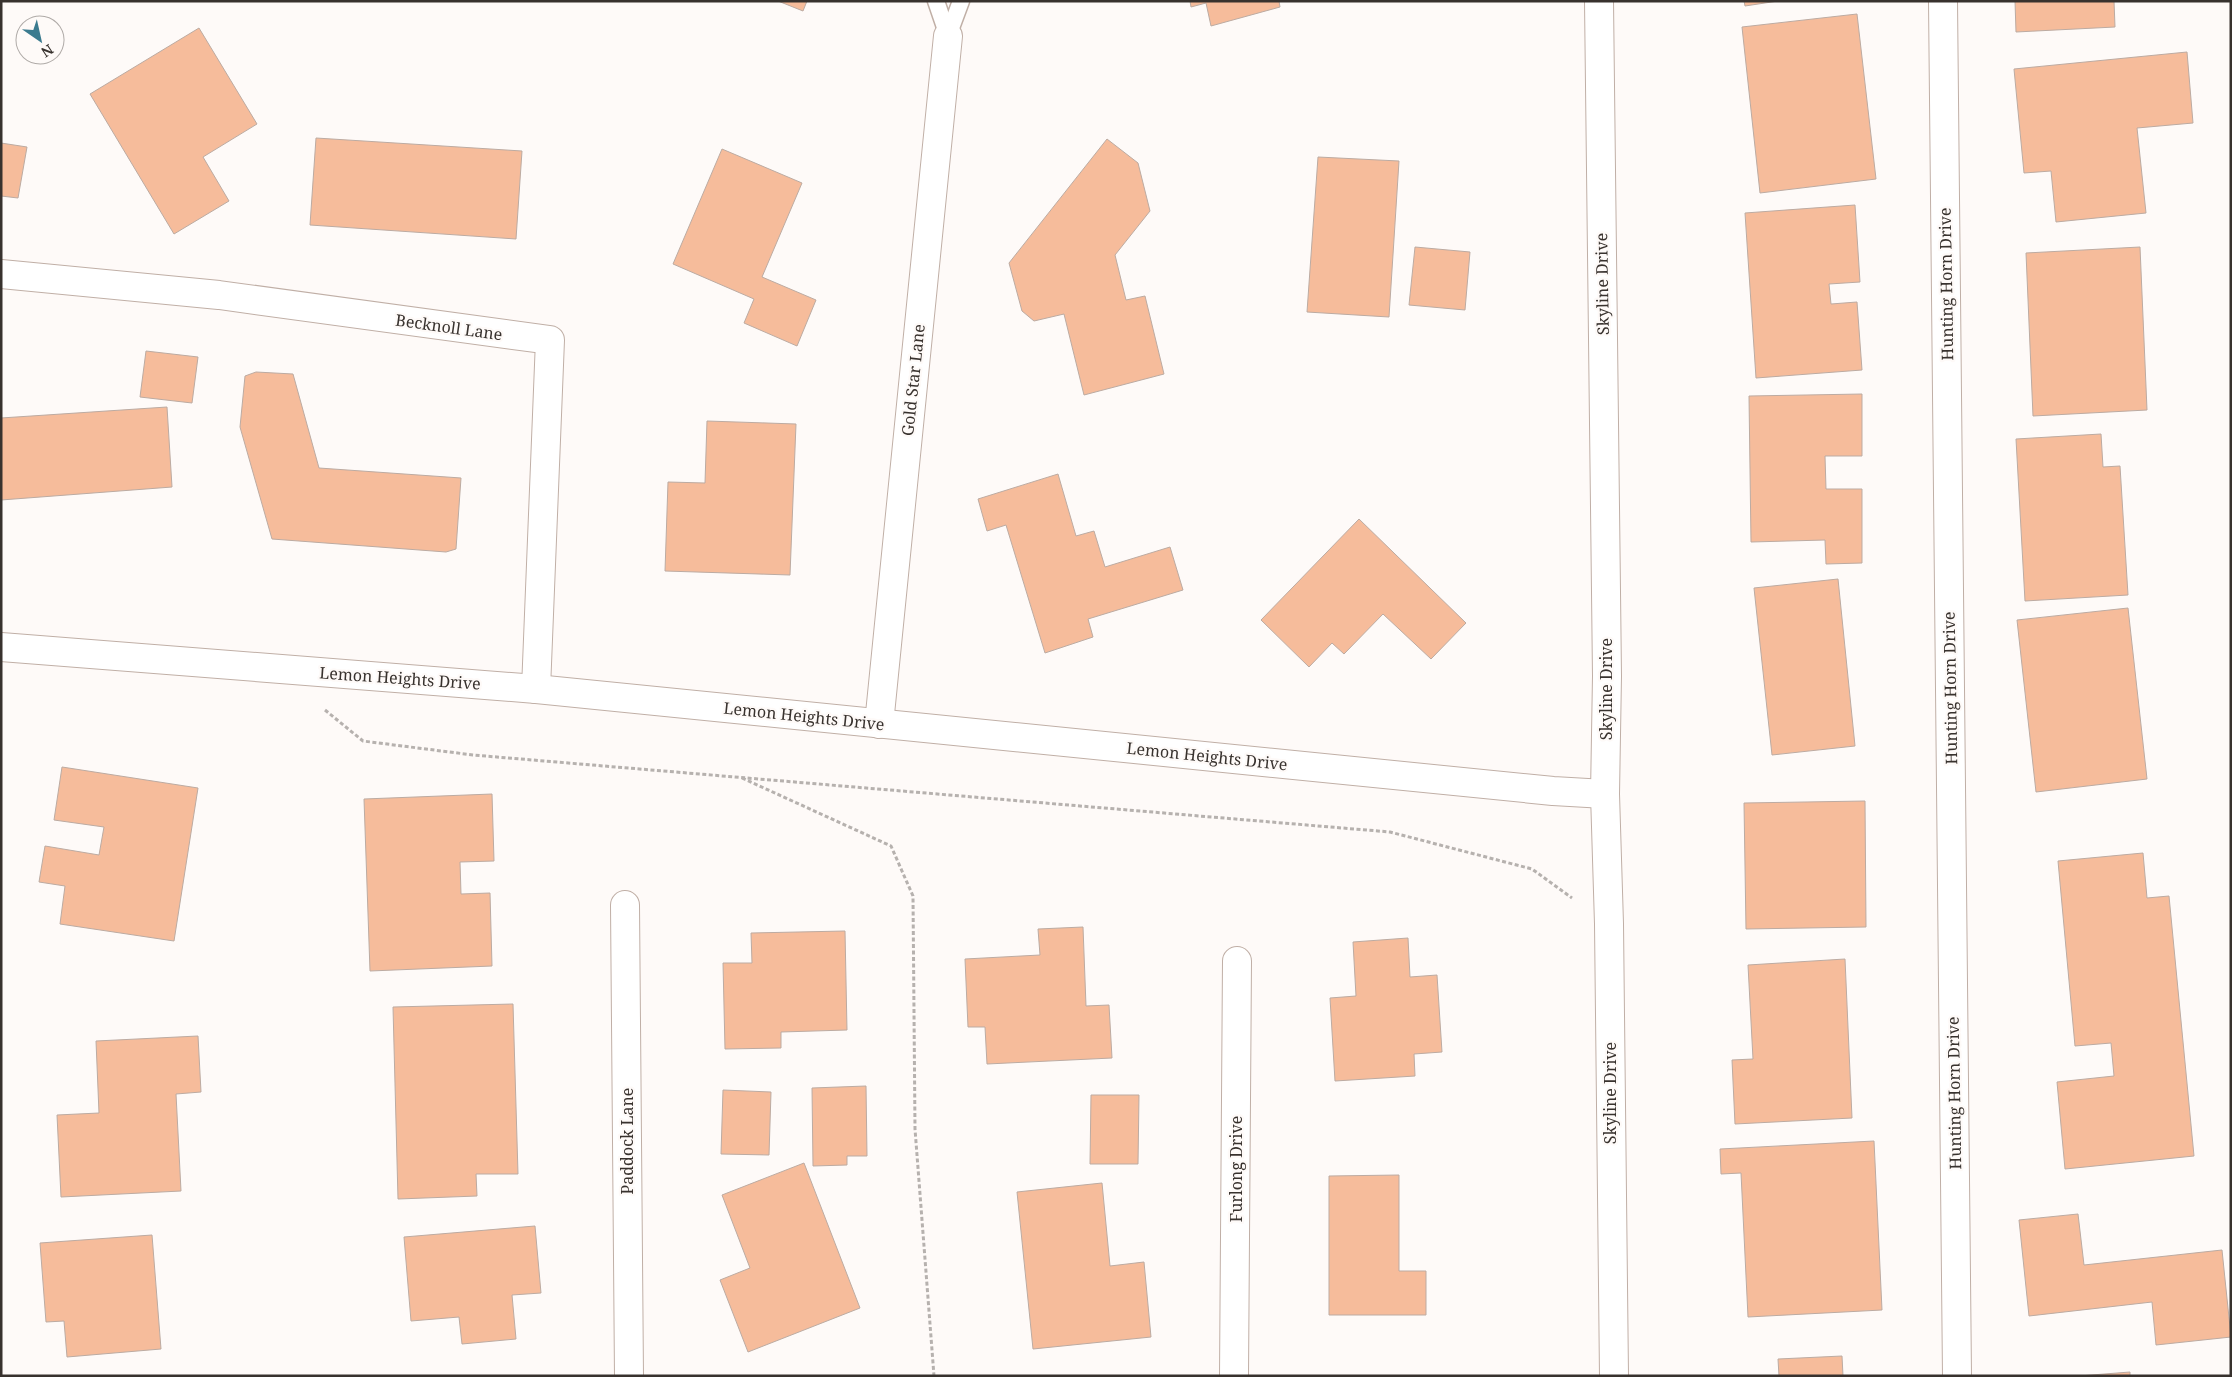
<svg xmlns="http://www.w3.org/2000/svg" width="2232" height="1377" viewBox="0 0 2232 1377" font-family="'Noto Serif',serif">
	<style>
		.building { fill: #f6bc9b; stroke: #bcaba2 }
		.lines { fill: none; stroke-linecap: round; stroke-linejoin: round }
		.service-casing { stroke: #c0afa6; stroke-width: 19 }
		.minor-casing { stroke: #c0afa6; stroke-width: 30 }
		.tertiary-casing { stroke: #c0afa6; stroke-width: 30 }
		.path { stroke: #b6b1ae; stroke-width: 3; stroke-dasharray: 4 2.5; stroke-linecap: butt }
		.service { stroke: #fff; stroke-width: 16 }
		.minor { stroke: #fff; stroke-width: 28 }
		.tertiary { stroke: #fff; stroke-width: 28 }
		.labels { text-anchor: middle; stroke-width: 4.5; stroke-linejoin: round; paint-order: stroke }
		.street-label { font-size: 16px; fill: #38322e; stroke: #fefaf8 }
	</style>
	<rect width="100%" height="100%" fill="#fefaf8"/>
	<g class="building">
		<path d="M778,1H807L803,11Z"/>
		<path d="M1190,1H1279L1280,7L1211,26L1206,3L1191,7Z"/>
		<path d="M1744,1H1778L1745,6Z"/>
		<path d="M2015,1H2114L2115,27L2016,32Z"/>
		<path d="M1857,14L1876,179L1760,193L1742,27Z"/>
		<path d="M199,28L257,124L203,157L229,201L174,234L90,94Z"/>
		<path d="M2187,52L2193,123L2137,128L2146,213L2056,222L2051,171L2024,173L2014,69Z"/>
		<path d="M316,138L522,151L516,239L310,225Z"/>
		<path d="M1107,139L1138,163L1150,211L1115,255L1126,300L1145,296L1164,374L1084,395L1064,314L1034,321L1022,311L1009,263Z"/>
		<path d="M1,143L27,147L18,198L1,196Z"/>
		<path d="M722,149L802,183L762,277L816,300L797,346L744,323L754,299L673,264Z"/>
		<path d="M1318,157L1399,161L1389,317L1307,312Z"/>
		<path d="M1855,205L1860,282L1829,284L1831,304L1857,302L1862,370L1756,378L1745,213Z"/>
		<path d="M1415,247L1470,252L1465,310L1409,305Z"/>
		<path d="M2140,247L2147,410L2033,416L2026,253Z"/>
		<path d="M146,351L198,357L192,403L140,397Z"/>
		<path d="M256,372L293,374L319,468L461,478L456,549L446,552L272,539L240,427L245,376Z"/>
		<path d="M1862,394V456H1825L1826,489H1862V563L1826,564L1825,540L1751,542L1749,396Z"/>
		<path d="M167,407L172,487L1,500V418Z"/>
		<path d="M707,421L796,424L790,575L665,571L668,482L705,483Z"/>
		<path d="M2101,434L2103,467L2120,466L2128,595L2025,601L2016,439Z"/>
		<path d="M1058,474L1076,536L1094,531L1105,567L1170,547L1183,590L1088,619L1093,637L1045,653L1006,525L987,531L978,499Z"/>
		<path d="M1359,519L1466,623L1431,659L1383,614L1344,654L1332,643L1309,667L1261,620Z"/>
		<path d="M1838,579L1855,746L1772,755L1754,588Z"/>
		<path d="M2128,608L2147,779L2036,792L2017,620Z"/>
		<path d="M62,767L198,788L174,941L60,924L65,886L39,882L45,846L99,855L104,827L54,820Z"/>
		<path d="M492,794L494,861L460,862L461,894L490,893L492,966L370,971L364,799Z"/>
		<path d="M1865,801L1866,927L1746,929L1744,803Z"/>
		<path d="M2143,853L2147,898L2169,896L2194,1156L2065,1169L2057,1082L2114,1076L2111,1043L2075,1046L2058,861Z"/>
		<path d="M1083,927L1086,1006L1109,1005L1112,1058L987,1064L985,1027H968L965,959L1040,955L1038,929Z"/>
		<path d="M845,931L847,1030L781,1032V1048L725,1049L723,963H752L751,933Z"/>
		<path d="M1408,938L1410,977L1437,975L1442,1052L1414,1054L1415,1076L1335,1081L1330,998L1356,996L1353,942Z"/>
		<path d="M1845,959L1852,1118L1735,1124L1732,1060L1753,1059L1748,965Z"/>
		<path d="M513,1004L518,1174H476L477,1196L398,1199L393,1007Z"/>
		<path d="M198,1036L201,1092L176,1094L181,1191L61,1197L57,1115L99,1113L96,1041Z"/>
		<path d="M866,1086L867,1156H847V1165L813,1166L812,1088Z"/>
		<path d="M723,1090L771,1092L769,1155L721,1154Z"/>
		<path d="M1091,1095H1139L1138,1164H1090Z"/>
		<path d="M1874,1141L1882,1310L1748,1317L1741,1173L1721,1174L1720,1149Z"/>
		<path d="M804,1163L860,1308L748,1352L720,1280L750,1268L722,1195Z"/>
		<path d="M1399,1175V1271H1426V1315H1329V1176Z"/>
		<path d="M1102,1183L1110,1266L1144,1262L1151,1337L1033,1349L1017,1192Z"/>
		<path d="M2078,1214L2084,1265L2222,1250L2231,1337L2156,1345L2152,1302L2029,1316L2019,1220Z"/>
		<path d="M535,1226L541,1293L512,1295L516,1339L462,1344L459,1317L411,1321L404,1237Z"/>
		<path d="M152,1235L161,1349L67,1357L64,1321L46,1322L40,1243Z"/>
		<path d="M1842,1356L1843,1376H1779L1778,1359Z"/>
		<path d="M2130,1372V1376H2079Z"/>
	</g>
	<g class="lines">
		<defs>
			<g id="service">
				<path d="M936,1L948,36"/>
				<path d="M948,36L961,1"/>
			</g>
			<g id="minor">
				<path d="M1943,1L1957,1376"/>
				<path d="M1,274L219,295L550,340L536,689"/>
				<path d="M1,647L536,689L1553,791L1605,794"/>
				<path d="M879,724L948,36"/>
				<path d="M625,905L629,1376"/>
				<path d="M1234,1376L1237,961"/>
			</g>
			<path id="tertiary" d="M1599,1L1607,676L1605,794L1609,924L1614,1376"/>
		</defs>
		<use href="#service" class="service-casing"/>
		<use href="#minor" class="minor-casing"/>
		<use href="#tertiary" class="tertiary-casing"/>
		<g class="path">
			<path d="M325,710L363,741L473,755L1390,832L1532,869L1572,898"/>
			<path d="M742,778L891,846L913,896L915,1129L934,1376"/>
		</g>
		<use href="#service" class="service"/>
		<use href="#minor" class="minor"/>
		<use href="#tertiary" class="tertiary"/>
	</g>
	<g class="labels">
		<g class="street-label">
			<text transform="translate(1602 284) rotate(-91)" y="6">Skyline Drive</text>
			<text transform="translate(1946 284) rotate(-91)" y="6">Hunting Horn Drive</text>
			<text transform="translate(449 327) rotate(8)" y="6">Becknoll Lane</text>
			<text transform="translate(913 380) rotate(-84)" y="6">Gold Star Lane</text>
			<text transform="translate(400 678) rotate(4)" y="6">Lemon Heights Drive</text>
			<text transform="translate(1950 688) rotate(-91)" y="6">Hunting Horn Drive</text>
			<text transform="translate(1606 689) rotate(-90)" y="6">Skyline Drive</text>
			<text transform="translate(804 716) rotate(6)" y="6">Lemon Heights Drive</text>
			<text transform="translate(1207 756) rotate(6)" y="6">Lemon Heights Drive</text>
			<text transform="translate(1610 1093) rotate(-90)" y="6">Skyline Drive</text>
			<text transform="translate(1954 1093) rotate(-91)" y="6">Hunting Horn Drive</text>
			<text transform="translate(627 1141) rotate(-90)" y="6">Paddock Lane</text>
			<text transform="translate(1236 1169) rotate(-90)" y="6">Furlong Drive</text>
		</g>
	</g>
	<rect width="2232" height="1377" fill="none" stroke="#38322e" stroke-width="5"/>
	<g transform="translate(40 40) rotate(146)"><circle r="24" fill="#fefaf8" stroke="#afaaa7"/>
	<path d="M0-4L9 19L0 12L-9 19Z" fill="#3b7b8f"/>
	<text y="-8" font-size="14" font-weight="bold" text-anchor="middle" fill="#38322e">N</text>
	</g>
</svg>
